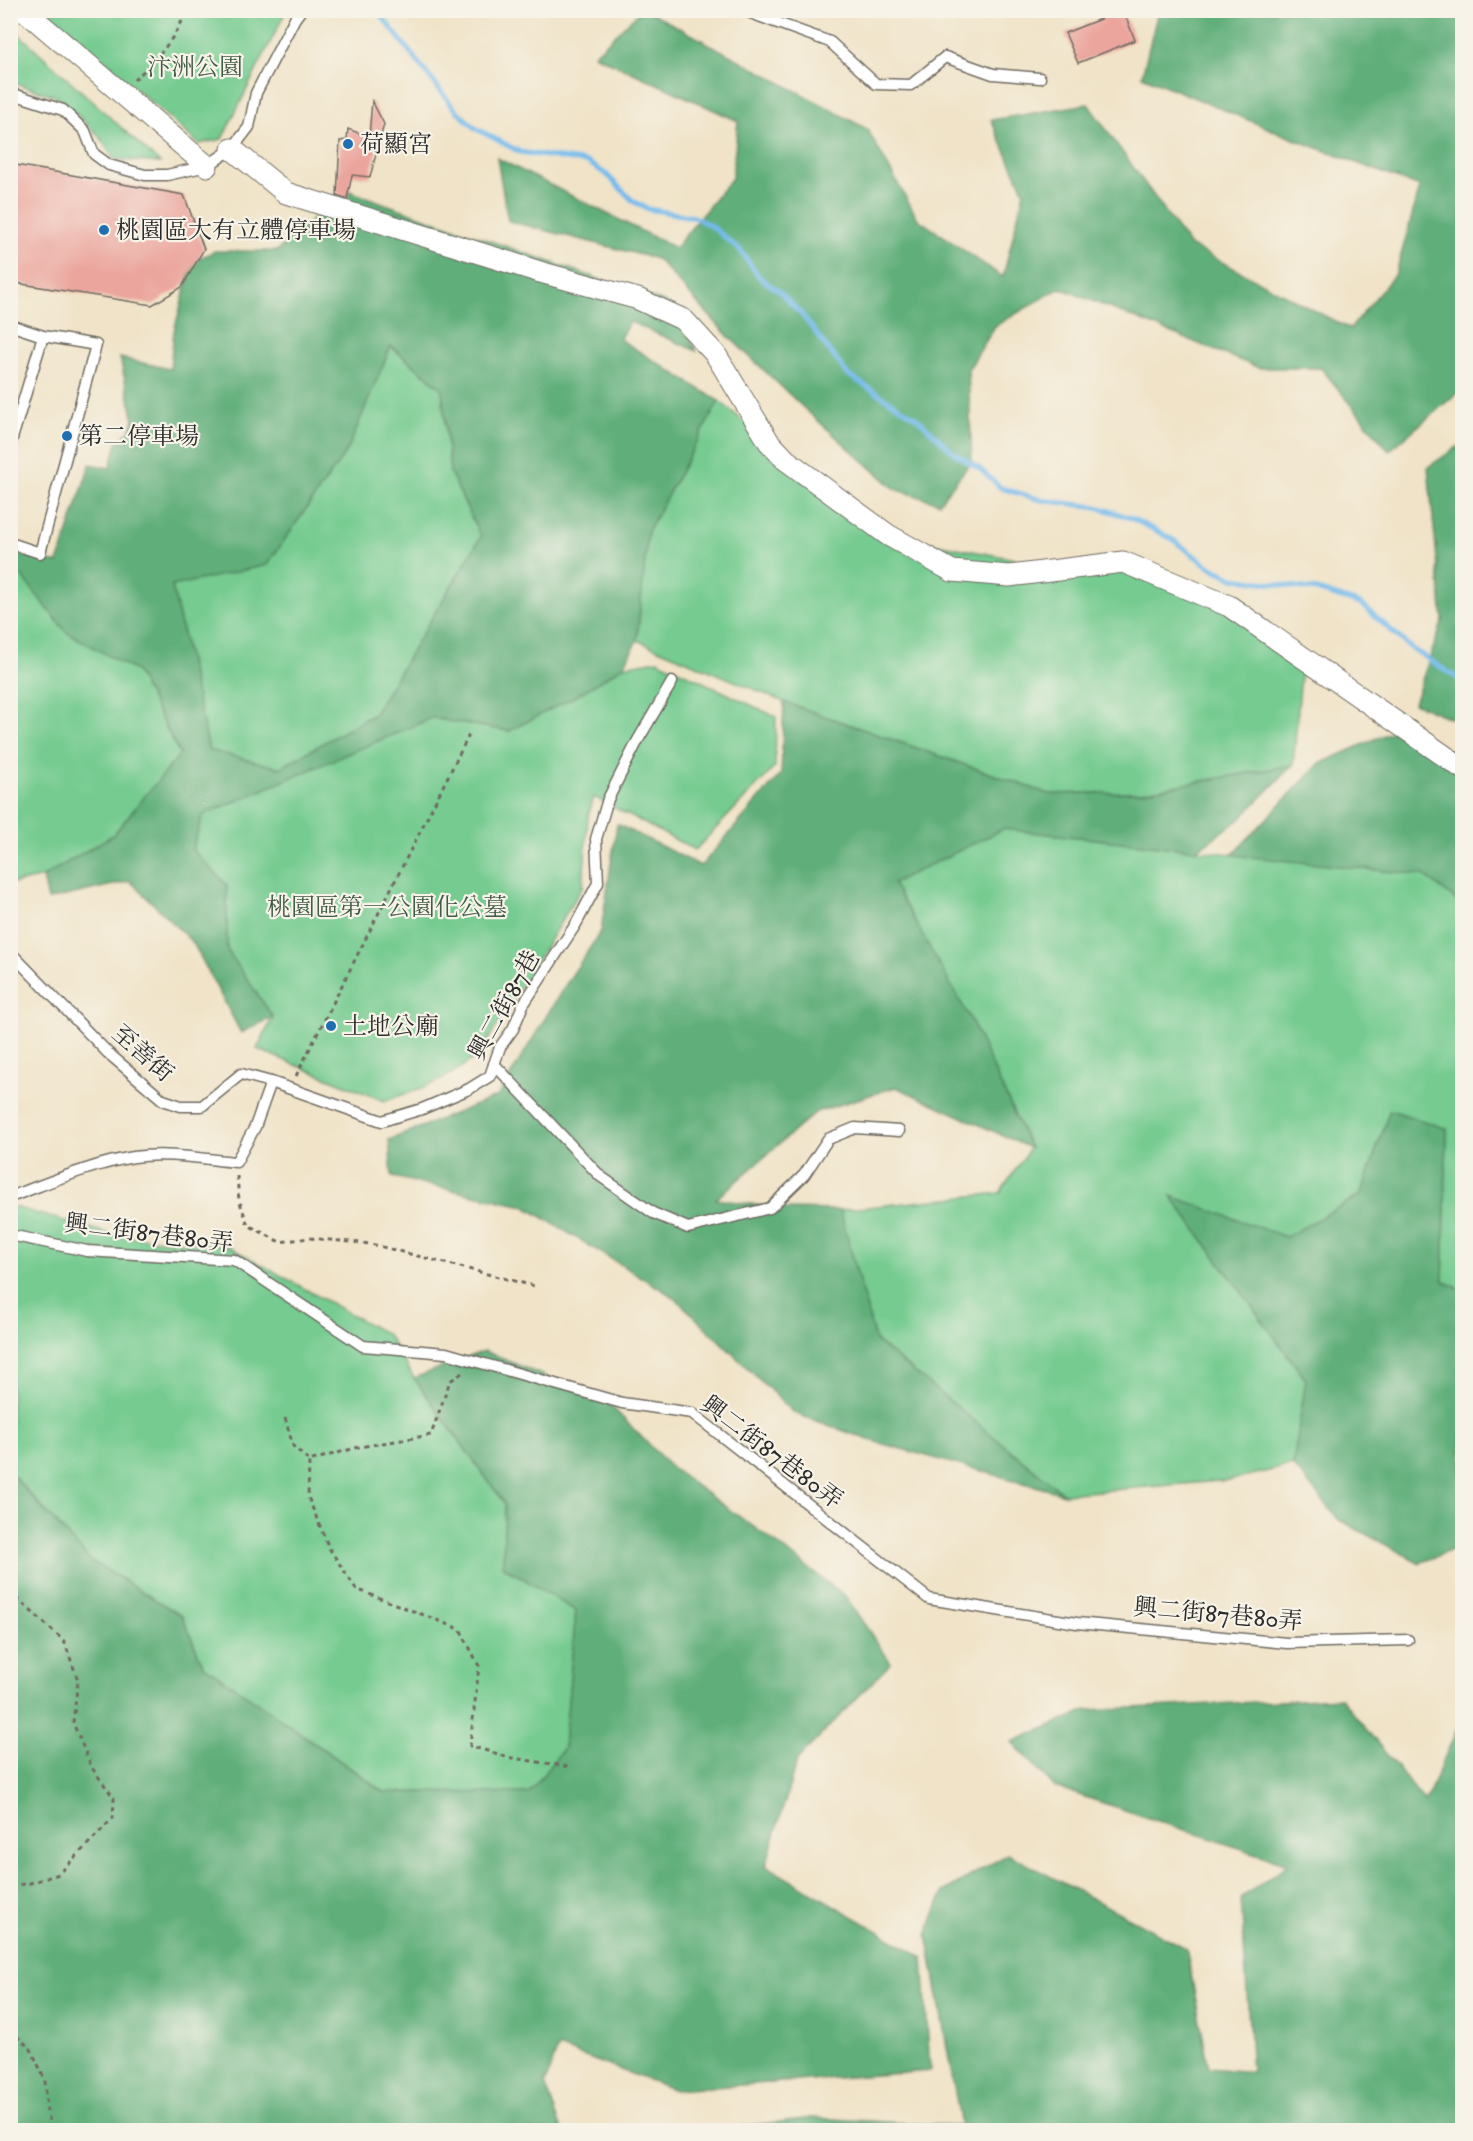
<svg xmlns="http://www.w3.org/2000/svg" width="1473" height="2141" viewBox="0 0 1473 2141" font-family="'IM FELL DW Pica','Noto Serif TC',serif">
	<style>
		.green { fill: #75cb90; stroke: #507b5e; stroke-width: 1.5 }
		.forest { fill: #60af7a; stroke: #466d52; stroke-width: 1.5; fill-rule: evenodd }
		.lines { fill: none; stroke-linecap: round; stroke-linejoin: round }
		.stream { stroke: #75bbec; stroke-width: 5 }
		.building { fill: #eba59d }
		.lane-casing { stroke: #706b62; stroke-width: 13 }
		.street-casing { stroke: #706b62; stroke-width: 23 }
		.path { stroke: #706b62; stroke-width: 3; stroke-dasharray: 4.5 4.5; stroke-linecap: butt }
		.lane { stroke: #fff; stroke-width: 10 }
		.street { stroke: #fff; stroke-width: 21 }
		.poi-dot { fill: #1f6fb2; stroke: #f7f3e8; stroke-width: 2 }
		.labels { text-anchor: middle; stroke-width: 4.5; stroke-linejoin: round; paint-order: stroke }
		.park-label { font-size: 24px; fill: #415b49; stroke: #f7f3e8 }
		.poi-label { font-size: 24px; fill: #2b2b2b; stroke: #f7f3e8; text-anchor: start }
		.street-label { font-size: 24px; fill: #2b2b2b; stroke: #f7f3e8 }
	</style>
	<rect width="100%" height="100%" fill="#f7f3e8"/>
	<filter id="ink" filterUnits="userSpaceOnUse"><feTurbulence type="fractalNoise" baseFrequency=".0167" numOctaves="2"/><feDisplacementMap in="SourceGraphic" scale="12" xChannelSelector="R" yChannelSelector="G"/><feConvolveMatrix kernelMatrix="1 2 1 2 8 2 1 2 1" color-interpolation-filters="sRGB"/></filter>
	<filter id="wash" filterUnits="userSpaceOnUse"><feTurbulence type="fractalNoise" baseFrequency=".008" numOctaves="4" result="noise"/><feDisplacementMap in="SourceGraphic" scale="24" xChannelSelector="R" yChannelSelector="G"/><feGaussianBlur stdDeviation="1.35" result="paint"/><feColorMatrix in="noise" values="0 0 0 0 0 0 0 0 0 0 0 0 0 0 0 0 0 1.4 0 .05"/><feComposite in="paint" operator="in"/></filter>
	<g filter="url(#wash)">
		<rect width="100%" height="100%" fill="#f0e3c7"/>
		<g class="green">
			<path d="M46,11H286L222,139L199,144Z"/>
			<path d="M10,27H11L160,163L114,159L98,135L60,98L11,82Z"/>
			<path d="M390,346L442,389L450,472L481,537L374,714L280,768L209,750L172,586L267,564L348,449Z"/>
			<path d="M719,401L884,534L1030,562L1158,570L1303,652L1293,765L1141,792L1049,794L784,702L637,640L648,531Z"/>
			<path d="M10,571L21,575L66,631L136,671L180,755L113,835L43,877L11,884Z"/>
			<path d="M657,660L776,717L775,767L695,850L594,797L588,816L583,886L480,1053C449,1080 422,1089 384,1101L257,1049L273,1017L227,950V885L192,849L203,815L432,718L509,731L574,697L624,666Z"/>
			<path d="M1003,829L1424,875L1462,905V1290L1443,1281L1447,1129L1390,1110L1361,1195L1286,1238L1172,1197L1306,1380L1293,1465L1231,1480L1064,1494L875,1340L840,1210L1000,1193L1030,1148L972,1022L892,883Z"/>
			<path d="M11,1206L117,1236L228,1246L388,1335L414,1378L505,1504L503,1566L576,1611L564,1748L529,1793L385,1792L203,1665L182,1616L90,1560L11,1473Z"/>
		</g>
		<g class="forest">
			<path d="M640,11H648L867,129L918,219L1003,277L1024,192L991,120L1088,104L1189,245L1350,329L1396,273L1420,187L1294,139L1142,76L1158,11H1462V389L1389,451L1321,368H1259L1060,288L995,326L968,370L972,461L939,503L895,489L809,413L729,337L657,259L508,221L497,158L675,248L732,178L738,121L594,55Z"/>
			<path d="M346,190L667,303L697,351L630,322L619,339L719,401L648,531L637,640L624,666L574,697L509,731L432,718L203,815L192,849L227,885V950L273,1017L241,1033L193,943L130,881L48,900L43,877L113,835L180,754L136,671L66,632L21,575L11,571L10,553L58,563L90,464L110,468L117,443L130,430L134,420L120,358L170,369L174,331L193,261L215,251H277ZM391,346L442,389L450,472L481,537L374,714L280,768L209,750L172,586L267,565L348,449Z"/>
			<path d="M1462,444V723L1414,703L1443,620L1428,467Z"/>
			<path d="M784,702L1049,794L1141,792L1293,765L1239,820L1197,850L1003,829L893,883L972,1022L1030,1148L896,1087L816,1112L716,1199L782,1209L840,1210L875,1340L1064,1494L869,1440L794,1413L674,1297L524,1206L392,1177L389,1140L498,1096L561,992L601,931L617,824L701,866L781,774Z"/>
			<path d="M1393,731L1462,756V905L1424,875L1232,855L1319,764Z"/>
			<path d="M1390,1110L1447,1129L1443,1281L1462,1290V1546L1420,1563L1339,1520L1293,1465L1306,1380L1171,1196L1286,1237L1361,1195Z"/>
			<path d="M484,1351L608,1403L673,1469L776,1543L845,1596L891,1663L797,1760L766,1866L923,1957L930,2071L675,2090L558,2047L545,2084L562,2130H11L10,1473L90,1560L182,1616L203,1665L384,1792L529,1793L564,1748L576,1611L503,1566L505,1504L414,1378Z"/>
			<path d="M1341,1698L1425,1802L1462,1718V2130H712L812,2118L961,2126L927,1935L943,1892L1008,1854L1186,1948L1209,2068L1252,2072L1241,1898L1288,1864L1055,1787L1012,1742L1087,1710Z"/>
		</g>
		<g class="lines">
			<path class="stream" d="M377,10L454,108L475,128L520,152L587,162L606,174L633,201L648,209L694,217L711,226L740,250L760,278L779,291L802,315L848,375L917,418L954,453L980,469L1001,488L1041,500L1097,507L1131,518L1172,539L1208,566L1233,578L1317,590L1361,604L1411,648L1462,681"/>
		</g>
		<g id="blocks">
			<g class="building">
				<path d="M1123,10L1135,40L1078,63L1065,33Z"/>
				<path d="M372,101L384,124L370,177L352,175L347,199L337,196L340,141L347,140L348,129L369,137Z"/>
				<path d="M10,164L184,195L204,249L182,287L152,305L10,282Z"/>
			</g>
		</g>
	</g>
	<g filter="url(#ink)">
		<use href="#blocks" fill-opacity="0" stroke="#706b62" stroke-width="1.5"/>
		<g class="lines">
			<defs>
				<g id="lane">
					<path d="M742,10L830,42L876,84L911,85L945,57L993,74L1040,78"/>
					<path d="M10,93L63,110L85,131L94,154L109,165L145,175H167L207,166L232,149L249,127L256,93L295,18L301,10"/>
					<path d="M10,325L43,336L96,345L40,553L10,543"/>
					<path d="M10,445L43,336"/>
					<path d="M10,952L108,1053L163,1100L181,1106H202L241,1074L271,1082"/>
					<path d="M494,1064L600,1176L653,1213L688,1228L770,1208L804,1175L828,1139L855,1128L899,1131"/>
					<path d="M10,1197C51,1182 91,1164 134,1157C168,1152 203,1159 236,1162L255,1127L271,1082L382,1121L422,1109L469,1089L490,1076L500,1047L513,1029L523,1005L576,924L598,883L596,839L608,799L638,740L672,682"/>
					<path d="M10,1235L87,1251L234,1260L363,1346L446,1353L622,1403L692,1413L929,1599L1077,1623L1287,1643L1408,1640"/>
				</g>
				<g id="street">
					<path d="M24,10L207,166"/>
					<path d="M232,149L286,193L540,272L638,299L684,320L716,355L769,442L786,460L888,535L952,571L1009,576L1123,562L1229,606L1462,768"/>
				</g>
			</defs>
			<use href="#lane" class="lane-casing"/>
			<use href="#street" class="street-casing"/>
			<g class="path">
				<path d="M134,80C156,60 176,38 187,10"/>
				<path d="M296,1076L469,735"/>
				<path d="M237,1176L239,1200L248,1225L280,1242L309,1238L371,1244L534,1286"/>
				<path d="M462,1373L450,1381L431,1435L359,1447L309,1461L308,1497L329,1548L356,1589L460,1629L479,1666L470,1746L512,1758L571,1767"/>
				<path d="M285,1418L293,1446L309,1461"/>
				<path d="M10,1592L64,1641L78,1680L73,1723L92,1768L114,1798L113,1818L59,1874L27,1884L10,1885"/>
				<path d="M10,2030L31,2049L45,2080L47,2112L53,2130"/>
			</g>
			<use href="#lane" class="lane"/>
			<use href="#street" class="street"/>
		</g>
	</g>
	<g class="poi-dot">
		<circle cx="348" cy="144" r="6"/>
		<circle cx="104" cy="230" r="6"/>
		<circle cx="67" cy="436" r="6"/>
		<circle cx="331" cy="1026" r="6"/>
	</g>
	<g class="labels">
		<g class="park-label">
			<text x="195" y="75">汴洲公園</text>
			<text x="387" y="915">桃園區第一公園化公墓</text>
		</g>
		<g class="poi-label">
			<text x="360" y="152">荷顯宮</text>
			<text x="116" y="238">桃園區大有立體停車場</text>
			<text x="79" y="444">第二停車場</text>
			<text x="343" y="1034">土地公廟</text>
		</g>
		<g class="street-label">
			<text transform="translate(504 1005) rotate(-61)" y="8">興二街87巷</text>
			<text transform="translate(143 1053) rotate(41)" y="8">至善街</text>
			<text transform="translate(149 1233) rotate(7)" y="8">興二街87巷80弄</text>
			<text transform="translate(772 1452) rotate(37)" y="8">興二街87巷80弄</text>
			<text transform="translate(1218 1614) rotate(5)" y="8">興二街87巷80弄</text>
		</g>
	</g>
	<rect width="1473" height="2141" fill="none" stroke="#f7f3e8" stroke-width="36"/>
</svg>
